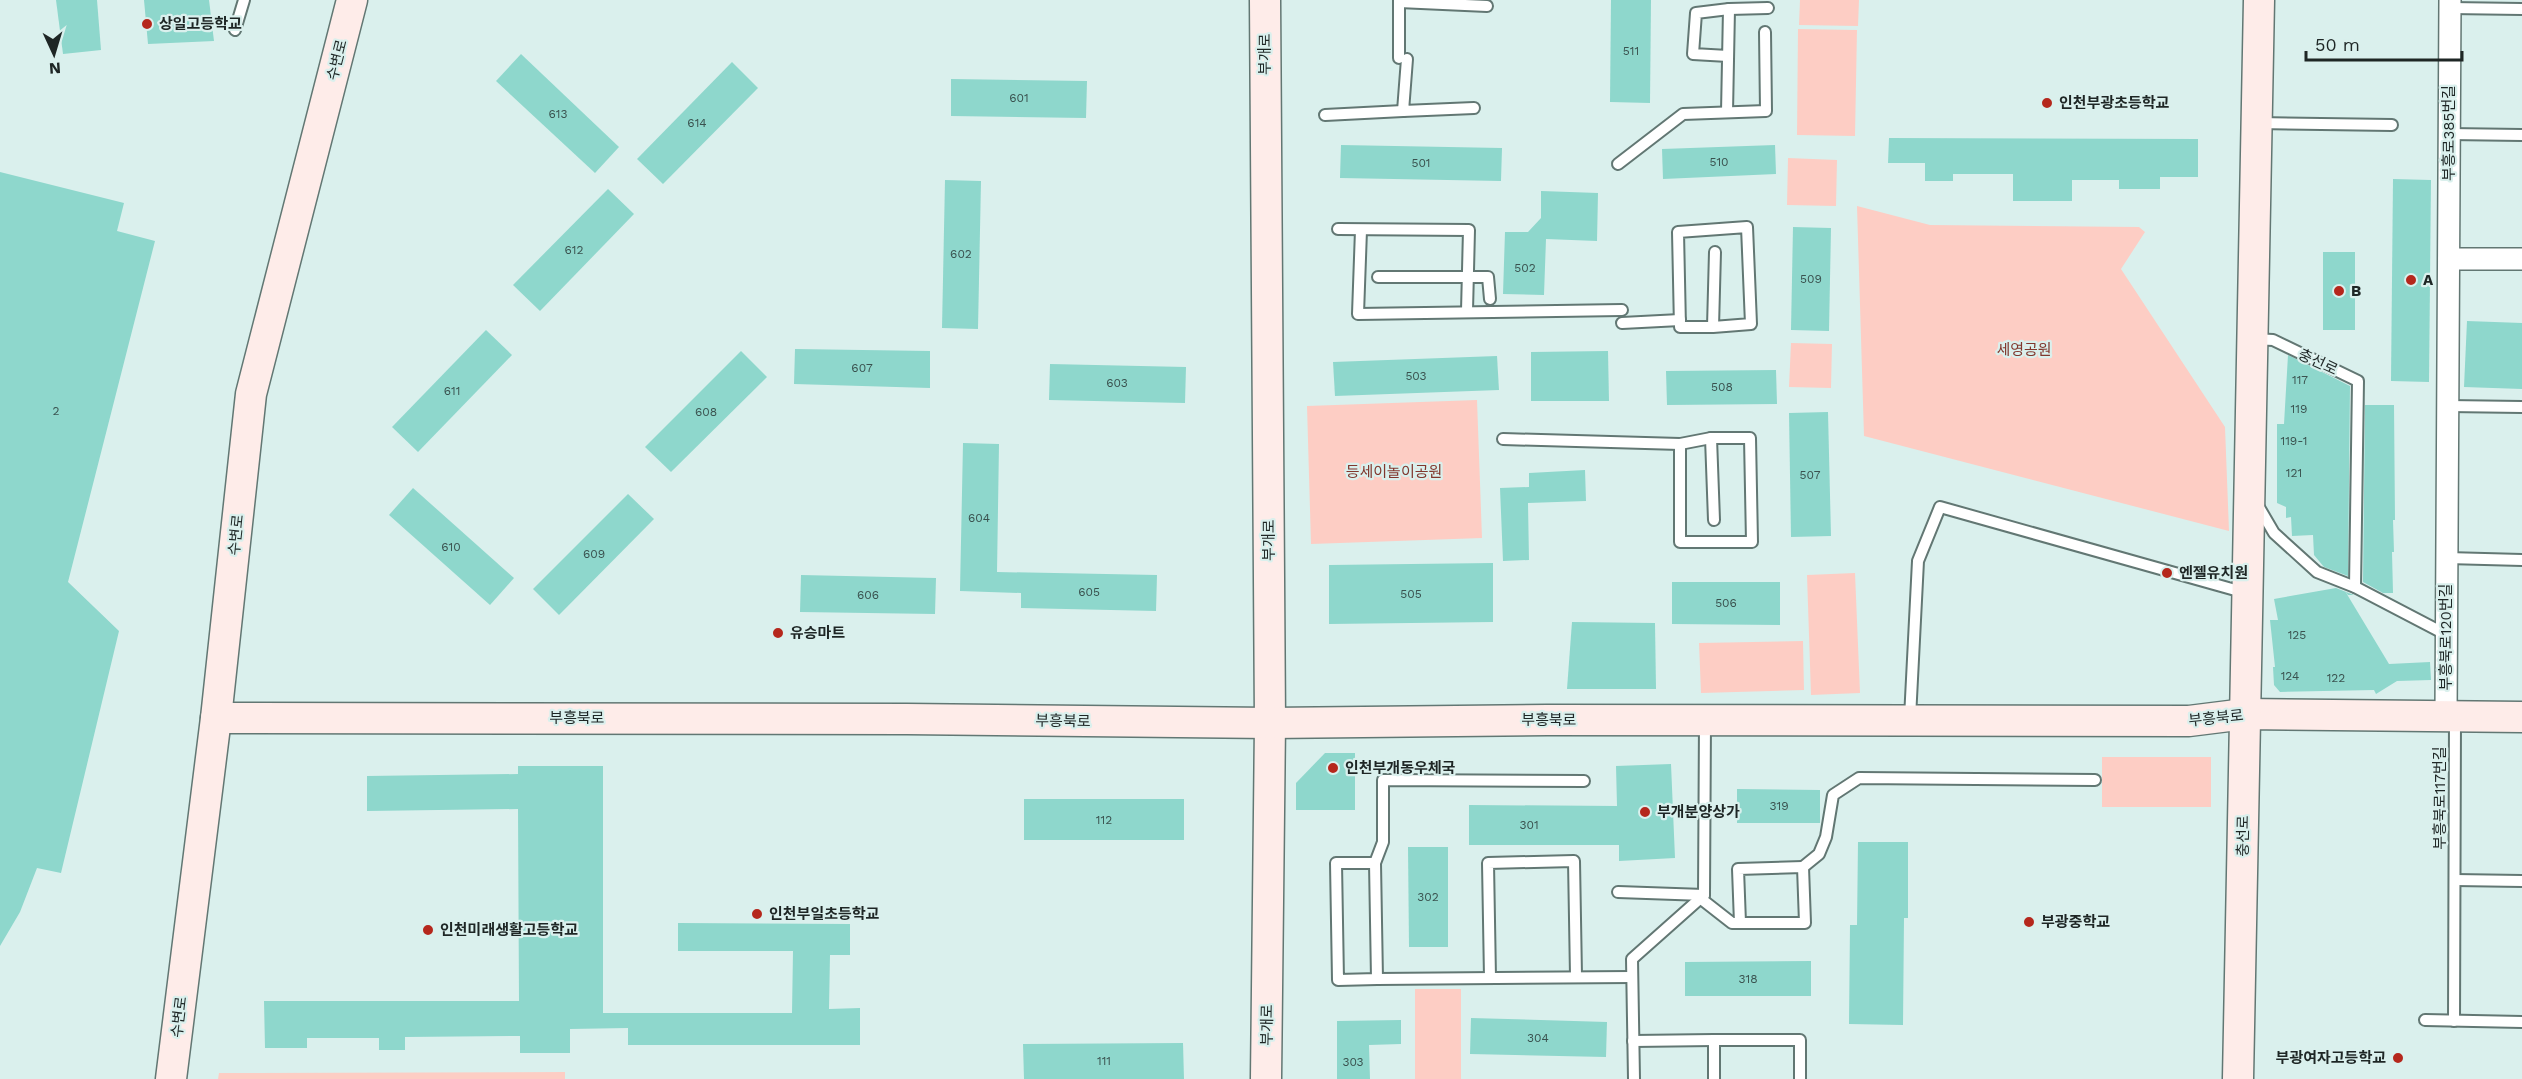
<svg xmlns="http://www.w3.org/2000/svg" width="2522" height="1079" viewBox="0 0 2522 1079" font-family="'Work Sans','Noto Sans KR',sans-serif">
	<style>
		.green { fill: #fdcdc4 }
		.building { fill: #8ed7cc }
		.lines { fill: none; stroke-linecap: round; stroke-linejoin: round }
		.lane-casing { stroke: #627773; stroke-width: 14 }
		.street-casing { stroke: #627773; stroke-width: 24 }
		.secondary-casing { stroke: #627773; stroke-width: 33 }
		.lane { stroke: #fff; stroke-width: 10 }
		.street { stroke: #fff; stroke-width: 21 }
		.secondary { stroke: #feece9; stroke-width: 30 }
		.poi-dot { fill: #b5271c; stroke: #daf0ed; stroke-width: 2 }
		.labels { text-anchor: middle; stroke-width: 4.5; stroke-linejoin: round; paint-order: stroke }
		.number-label { font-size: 12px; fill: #3a524f }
		.poi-label { font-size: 15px; font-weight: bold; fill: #1e2625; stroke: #daf0ed; text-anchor: start }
		.street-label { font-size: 15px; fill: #1e2625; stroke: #daf0ed }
		.park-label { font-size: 15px; fill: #81372d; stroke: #daf0ed }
	</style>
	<rect width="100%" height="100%" fill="#daf0ed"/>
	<g class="green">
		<path d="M1800,0H1859L1858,26L1799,25Z"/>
		<path d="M1798,29L1857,30L1855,136L1797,135Z"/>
		<path d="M1788,158L1837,160L1836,206L1787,205Z"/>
		<path d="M1857,206L1930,225L2139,227L2145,232L2121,269L2225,427L2229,531L1864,436Z"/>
		<path d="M1791,343L1832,344L1831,388L1789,387Z"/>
		<path d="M1477,400L1482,538L1311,544L1307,406Z"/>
		<path d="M1855,573L1860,693L1811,695L1807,575Z"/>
		<path d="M1803,641L1804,690L1701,693L1699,643Z"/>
		<rect x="2102" y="757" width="109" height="50"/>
		<rect x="1415" y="989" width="46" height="90"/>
		<path d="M565,1072V1079H218L219,1073Z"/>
	</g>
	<g class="building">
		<path d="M56,0H97L101,50L63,54Z"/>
		<path d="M144,0H209L214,41L148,44Z"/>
		<path d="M1611,0H1651L1650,103L1610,102Z"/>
		<path d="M521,54L619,147L595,173L496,81Z"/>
		<path d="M732,62L758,88L663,184L637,159Z"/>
		<path d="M951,79L1087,81L1086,118L951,116Z"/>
		<path d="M1889,138L2198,139V177H2160V189H2119V180H2072V201H2013V174H1953V181H1925V163H1888Z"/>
		<path d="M1341,145L1502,148L1501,181L1340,178Z"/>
		<path d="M1775,145L1776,174L1663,179L1662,149Z"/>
		<path d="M0,172L124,203L117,231L155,241L68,582L119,631L61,873L37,868L20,912L0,946Z"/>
		<path d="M2393,179L2431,180L2429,382L2391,381Z"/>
		<path d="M945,180L981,181L978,329L942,328Z"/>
		<path d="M608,189L634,214L540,311L513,285Z"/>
		<path d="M1541,191L1598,193L1597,241L1546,239L1544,295L1503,294L1505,232H1528L1541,218Z"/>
		<path d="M1793,227L1831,228L1829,331L1791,330Z"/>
		<rect x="2323" y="252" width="32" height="78"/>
		<path d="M2467,321L2522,323V389L2464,387Z"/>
		<path d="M486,330L512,355L418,452L392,427Z"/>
		<path d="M795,349L930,351V388L794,384Z"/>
		<path d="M741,351L767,377L671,472L645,447Z"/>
		<path d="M1608,351L1609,401H1531V352Z"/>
		<path d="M2288,355L2350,386L2348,576L2324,567L2314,555L2313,535L2292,536L2291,517L2286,518V507L2277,503V424H2284Z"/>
		<path d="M1497,356L1499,390L1335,396L1333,362Z"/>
		<path d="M1050,364L1186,367L1185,403L1049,400Z"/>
		<path d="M1776,370L1777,404L1667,405L1666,371Z"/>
		<path d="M2365,405H2394L2395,520H2393L2394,552H2392L2393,593H2383L2363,582Z"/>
		<path d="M1828,412L1831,536L1791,537L1789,413Z"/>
		<path d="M963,443L999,444L997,572L1157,575L1156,611L1021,608V593L960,591Z"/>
		<path d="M1585,470L1586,501L1528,503L1529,560L1503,561L1500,488L1529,487V473Z"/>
		<path d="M413,488L514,578L490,605L389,515Z"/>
		<path d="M628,494L654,519L559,615L533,589Z"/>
		<path d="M1493,563V622L1329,624V565Z"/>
		<path d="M801,575L936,578L935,614L800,612Z"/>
		<path d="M1672,582H1780V625L1672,624Z"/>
		<path d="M2336,588L2354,595H2348L2345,591L2389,664L2430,662L2431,680L2397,681L2376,694L2374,690L2280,692L2274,685L2273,667H2275L2270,620H2278L2274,599Z"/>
		<path d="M1572,622L1655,623L1656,689H1567Z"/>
		<path d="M1325,753H1355V810H1296V783Z"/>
		<path d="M1671,764L1675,858L1619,861V845H1469V805L1617,806L1616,766Z"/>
		<path d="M518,766H603V1013H792L793,951H678V923L850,924V955H830L829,1009L860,1008V1045H628V1028L570,1029V1053H520V1036L405,1037V1050H379V1038H307V1048H265L264,1001H519L518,809L367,811V776L518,774Z"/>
		<path d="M1737,789L1820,790V823H1737Z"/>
		<rect x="1024" y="799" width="160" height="41"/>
		<path d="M1858,842H1908V918H1904L1903,1025L1849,1024L1850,925H1857Z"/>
		<path d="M1408,847H1448V947H1409Z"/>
		<path d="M1811,961V996H1685V962Z"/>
		<path d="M1471,1018L1607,1022L1606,1057L1470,1054Z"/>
		<path d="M1401,1020V1044L1369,1045L1370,1079H1337V1021Z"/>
		<path d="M1183,1043L1184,1079H1024L1023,1044Z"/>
	</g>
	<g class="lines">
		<defs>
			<g id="lane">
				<path d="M1399,2L1487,6"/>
				<path d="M2450,8L2522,9"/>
				<path d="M1729,9L1768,8"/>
				<path d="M235,30L244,0"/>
				<path d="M1399,58V0"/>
				<path d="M1407,59L1403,111L1474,108"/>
				<path d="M1727,112L1729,9L1696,13L1693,54L1728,56"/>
				<path d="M1325,115L1403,111"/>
				<path d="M2257,123L2392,125"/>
				<path d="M2449,134L2522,135"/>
				<path d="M1618,164L1683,114L1766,111L1765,32"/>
				<path d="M1338,229L1469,230L1467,311"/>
				<path d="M1361,230L1358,314L1622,310"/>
				<path d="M1378,277H1488L1490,299"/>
				<path d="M1622,323L1680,320"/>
				<path d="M1713,327L1751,324L1747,227L1678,232L1680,327H1713L1715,252"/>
				<path d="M2253,339L2273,340L2358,381L2355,587"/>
				<path d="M2448,406L2522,407"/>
				<path d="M1711,438H1750L1752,542H1680V444Z"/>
				<path d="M1711,438L1714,520"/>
				<path d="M1503,439L1680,444"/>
				<path d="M2257,504L2274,533L2317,572L2355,587L2447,635"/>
				<path d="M2447,558L2522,560"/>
				<path d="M1910,718L1918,561L1940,507L2246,593"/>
				<path d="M1375,863L1377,979L1338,980L1336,863H1375L1383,842V780L1584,781"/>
				<path d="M1803,867L1819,854L1826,837L1833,795L1859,778L2095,780"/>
				<path d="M2455,880L2522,881"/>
				<path d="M1618,892L1704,895"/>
				<path d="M1700,898L1732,923H1805L1803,867L1738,869L1740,923"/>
				<path d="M1490,978L1488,863L1574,861L1576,976"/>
				<path d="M1377,979L1632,977"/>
				<path d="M2425,1020L2522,1022"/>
				<path d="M2454,1021L2455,718"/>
				<path d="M1633,1041L1714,1040"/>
				<path d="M1634,1079L1632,959L1704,895L1705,721"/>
				<path d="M1714,1079V1040H1800V1079"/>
			</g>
			<g id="street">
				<path d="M2449,259H2522"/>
				<path d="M2446,716L2450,0"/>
			</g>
			<g id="secondary">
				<path d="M1265,0L1270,723L1266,1079"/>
				<path d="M216,718L907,719L1270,723L1547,720L2189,721L2245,714L2522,717"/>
				<path d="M171,1079L216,718L251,394L352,0"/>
				<path d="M2238,1079L2259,0"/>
			</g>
		</defs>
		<use href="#lane" class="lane-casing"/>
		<use href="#street" class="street-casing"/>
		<use href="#secondary" class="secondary-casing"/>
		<use href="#lane" class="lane"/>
		<use href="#street" class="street"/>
		<use href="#secondary" class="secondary"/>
	</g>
	<g class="poi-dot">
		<circle cx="147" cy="24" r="6"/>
		<circle cx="2047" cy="103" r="6"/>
		<circle cx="2411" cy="280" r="6"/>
		<circle cx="2339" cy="291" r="6"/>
		<circle cx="2167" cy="573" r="6"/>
		<circle cx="778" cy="633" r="6"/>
		<circle cx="1333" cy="768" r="6"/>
		<circle cx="1645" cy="812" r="6"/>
		<circle cx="757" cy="914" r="6"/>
		<circle cx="2029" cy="922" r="6"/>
		<circle cx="428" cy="930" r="6"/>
		<circle cx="2398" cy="1058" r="6"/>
	</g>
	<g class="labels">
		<g class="number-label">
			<text x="1631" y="55">511</text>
			<text x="1019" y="102">601</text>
			<text x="558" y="118">613</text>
			<text x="697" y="127">614</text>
			<text x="1719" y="166">510</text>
			<text x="1421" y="167">501</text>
			<text x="574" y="254">612</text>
			<text x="961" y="258">602</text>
			<text x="1525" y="272">502</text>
			<text x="1811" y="283">509</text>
			<text x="862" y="372">607</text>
			<text x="1416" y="380">503</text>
			<text x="2300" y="384">117</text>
			<text x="1117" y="387">603</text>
			<text x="1722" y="391">508</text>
			<text x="452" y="395">611</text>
			<text x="2299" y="413">119</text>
			<text x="56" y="415">2</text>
			<text x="706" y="416">608</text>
			<text x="2294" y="445">119-1</text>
			<text x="2294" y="477">121</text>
			<text x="1810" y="479">507</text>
			<text x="979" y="522">604</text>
			<text x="451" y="551">610</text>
			<text x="594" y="558">609</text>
			<text x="1089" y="596">605</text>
			<text x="1411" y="598">505</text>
			<text x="868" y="599">606</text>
			<text x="1726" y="607">506</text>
			<text x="2297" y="639">125</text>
			<text x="2290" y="680">124</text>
			<text x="2336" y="682">122</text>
			<text x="1779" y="810">319</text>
			<text x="1104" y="824">112</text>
			<text x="1529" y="829">301</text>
			<text x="1428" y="901">302</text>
			<text x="1748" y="983">318</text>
			<text x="1538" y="1042">304</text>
			<text x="1104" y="1065">111</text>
			<text x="1353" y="1066">303</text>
		</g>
		<g class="poi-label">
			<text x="159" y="29">상일고등학교</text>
			<text x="2059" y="108">인천부광초등학교</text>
			<text x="2423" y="285">A</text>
			<text x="2351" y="296">B</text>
			<text x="2179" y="578">엔젤유치원</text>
			<text x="790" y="638">유승마트</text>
			<text x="1345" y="773">인천부개동우체국</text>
			<text x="1657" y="817">부개분양상가</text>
			<text x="769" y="919">인천부일초등학교</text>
			<text x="2041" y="927">부광중학교</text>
			<text x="440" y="935">인천미래생활고등학교</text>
			<text x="2386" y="1063" text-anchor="end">부광여자고등학교</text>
		</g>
		<g class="street-label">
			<text transform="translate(1265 54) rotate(-90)" y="5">부개로</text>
			<text transform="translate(337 60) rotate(-76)" y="5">수변로</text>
			<text transform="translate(2449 133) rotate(-90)" y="5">부흥로385번길</text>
			<text transform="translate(2318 362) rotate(25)" y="5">충선로</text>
			<text transform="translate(236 535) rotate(-84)" y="5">수변로</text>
			<text transform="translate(1269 540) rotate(-90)" y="5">부개로</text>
			<text transform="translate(2446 637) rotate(-90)" y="5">부흥북로120번길</text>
			<text x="577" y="723">부흥북로</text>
			<text transform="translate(2216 718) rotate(-6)" y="5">부흥북로</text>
			<text x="1549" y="725">부흥북로</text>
			<text transform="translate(1063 721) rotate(1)" y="5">부흥북로</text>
			<text transform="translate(2440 798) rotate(-90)" y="5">부흥북로117번길</text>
			<text transform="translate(2243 836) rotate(-89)" y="5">충선로</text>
			<text transform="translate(179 1017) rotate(-83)" y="5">수변로</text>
			<text transform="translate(1267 1025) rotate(-89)" y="5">부개로</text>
		</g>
		<g class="park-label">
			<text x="2024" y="355">세영공원</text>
			<text x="1394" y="477">등세이놀이공원</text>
		</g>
	</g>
	<g transform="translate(54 54) rotate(176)" stroke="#daf0ed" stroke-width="4.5" paint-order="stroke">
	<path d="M0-4.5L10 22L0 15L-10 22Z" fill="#1e2625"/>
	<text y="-9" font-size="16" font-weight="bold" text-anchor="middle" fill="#1e2625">N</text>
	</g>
	<path d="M2306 51v9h156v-9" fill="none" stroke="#1e2625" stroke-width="3"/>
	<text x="2315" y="51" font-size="18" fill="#1e2625" stroke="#daf0ed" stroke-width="4.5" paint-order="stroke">50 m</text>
</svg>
